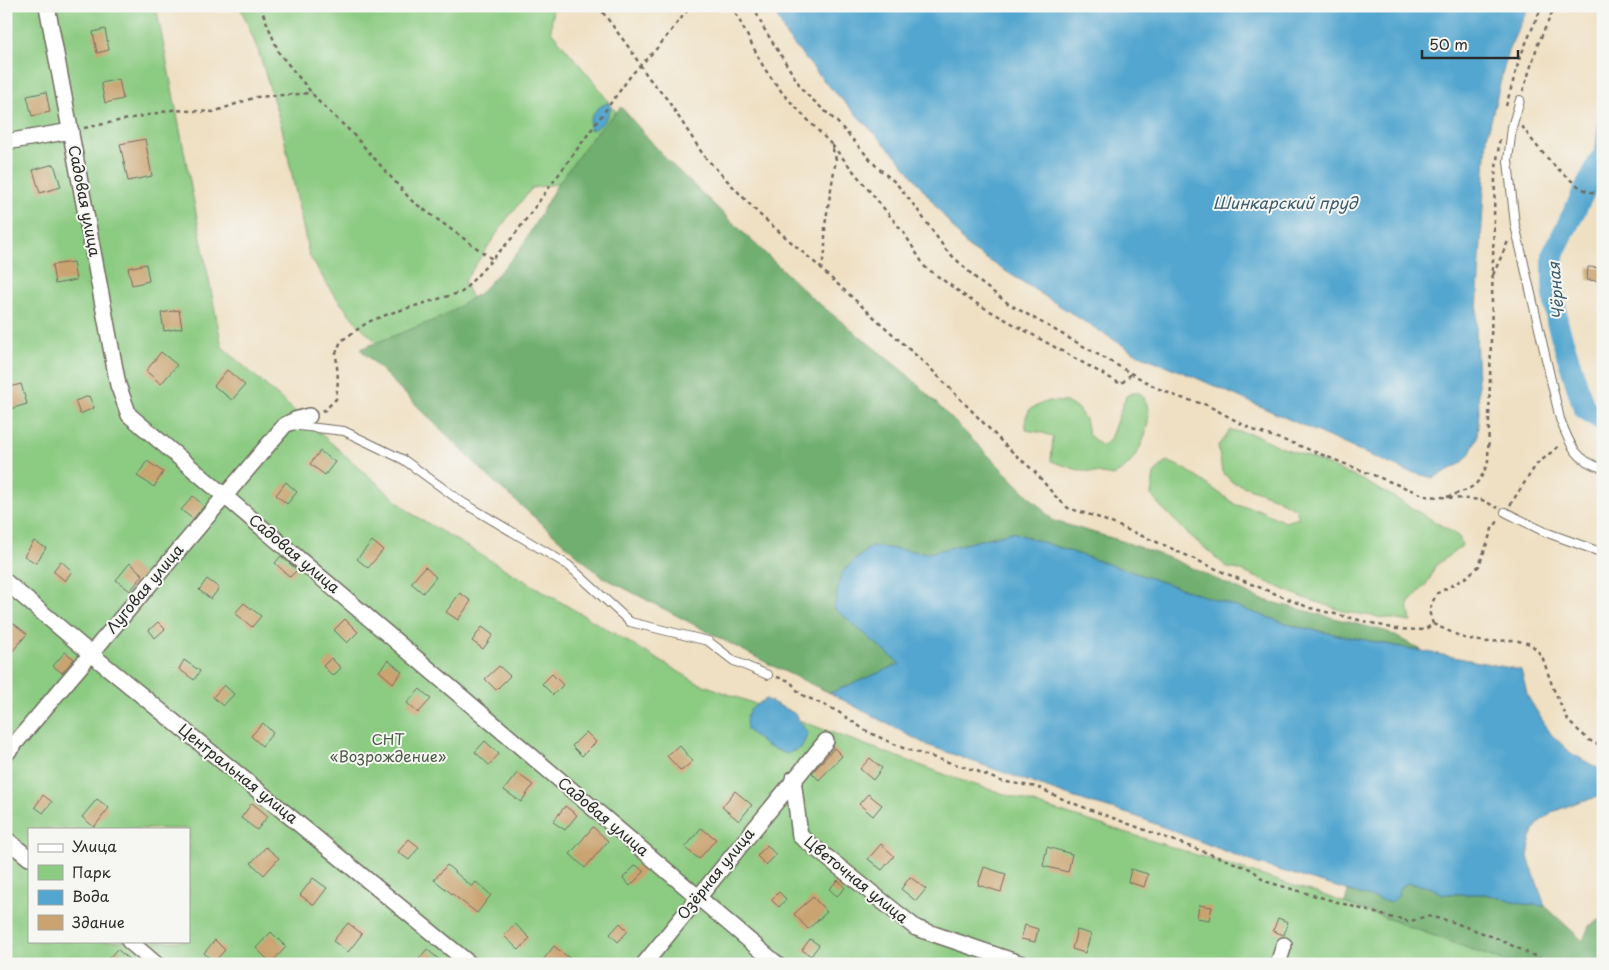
<svg xmlns="http://www.w3.org/2000/svg" width="1609" height="970" viewBox="0 0 1609 970" font-family="'Playpen Sans',sans-serif">
	<style>
		.green { fill: #8ccb82; stroke: #5c7b56; fill-rule: evenodd }
		.forest { fill: #71af70; stroke: #4e6d4e }
		.water { fill: #53a6cf; stroke: #3f687d }
		.lines { fill: none; stroke-linecap: round; stroke-linejoin: round }
		.river { stroke: #53a6cf; stroke-width: 22 }
		.building { fill: #c9a370 }
		.service-casing { stroke: #706a60; stroke-width: 10 }
		.minor-casing { stroke: #706a60; stroke-width: 18 }
		.path { stroke: #706a60; stroke-width: 2.5; stroke-dasharray: 4 4; stroke-linecap: butt }
		.service { stroke: #fff; stroke-width: 8 }
		.minor { stroke: #fff; stroke-width: 15 }
		.labels { text-anchor: middle; stroke-width: 4; stroke-linejoin: round; paint-order: stroke }
		.street-label { font-size: 15px; fill: #2b2b2b; stroke: #f6f6f2 }
		.park-label { font-size: 15px; fill: #485b45; stroke: #f6f6f2 }
		.water-label { font-size: 16px; font-style: italic; fill: #3b5c6d; stroke: #f6f6f2 }
	</style>
	<rect width="100%" height="100%" fill="#f6f6f2"/>
	<filter id="ink" filterUnits="userSpaceOnUse"><feTurbulence type="fractalNoise" baseFrequency=".02" numOctaves="2"/><feDisplacementMap in="SourceGraphic" scale="10" xChannelSelector="R" yChannelSelector="G"/><feConvolveMatrix kernelMatrix="1 2 1 2 8 2 1 2 1" color-interpolation-filters="sRGB"/></filter>
	<filter id="wash" filterUnits="userSpaceOnUse"><feTurbulence type="fractalNoise" baseFrequency=".0096" numOctaves="4" result="noise"/><feDisplacementMap in="SourceGraphic" scale="20" xChannelSelector="R" yChannelSelector="G"/><feGaussianBlur stdDeviation="1.12" result="paint"/><feColorMatrix in="noise" values="0 0 0 0 0 0 0 0 0 0 0 0 0 0 0 0 0 1.4 0 .05"/><feComposite in="paint" operator="in"/></filter>
	<g filter="url(#wash)">
		<rect width="100%" height="100%" fill="#efe0c3"/>
		<g class="green">
			<path d="M6,6H156L222,347L412,514L696,682L960,780L1323,895L1511,964H6ZM29,829H189V941H29Z"/>
			<path d="M240,6H553L551,31L594,82L626,126L579,180L532,188L506,220L464,282L517,389L523,489L355,321L332,292L309,255L282,128L259,53Z"/>
			<path d="M1133,393H1140C1159,411 1142,452 1126,467C1122,471 1117,473 1113,476L1075,469L1051,461L1053,437L1043,433L1026,430V417L1030,409L1048,401L1066,402L1078,409L1085,419L1088,434L1100,445L1106,444L1110,439L1126,396Z"/>
			<path d="M1230,430L1256,435L1278,446L1319,461L1362,480L1390,495L1459,536L1462,546L1435,566L1429,581L1408,604L1411,622L1346,612L1304,598L1239,570L1228,568L1185,531L1162,508L1151,495L1154,474L1166,461L1184,468L1236,505L1257,509L1285,522L1299,518L1296,509L1271,496L1232,482L1222,472L1218,446Z"/>
		</g>
		<g class="forest">
			<path d="M621,107L667,160L812,298L909,376L1054,521L1122,541L1172,559L1260,599L1388,632L1423,651L1297,627L1012,532L929,553L871,546L841,573L900,664L830,693L773,666L601,576L492,480L360,349L442,317L480,293L520,250L555,188L593,136Z"/>
			<path d="M1408,883L1430,887L1442,894H1485L1525,904L1545,906L1583,941L1589,926L1603,918V964H1511L1345,903L1348,891L1391,902L1399,888Z"/>
		</g>
		<g class="water">
			<path d="M772,6H1529L1508,51L1487,137L1476,330L1479,411L1477,438L1470,453L1462,463L1433,478L1407,471L1371,456L1192,376L1137,354L1082,320L968,247L901,161L825,82L787,37Z"/>
			<path d="M1603,76V190L1592,188L1590,190L1581,186L1582,184L1579,182L1596,147Z"/>
			<path d="M608,103L611,107C608,117 602,128 590,130C587,118 597,106 608,103Z"/>
			<path d="M1012,532L1297,627L1521,670L1528,697L1551,734L1571,753L1603,771V792L1599,797L1581,801L1555,811L1539,822L1531,837L1528,857L1545,906L1525,904L1485,894H1442L1430,887L1408,883L1399,888L1398,896L1391,903L1258,864L1135,816L1075,798L927,745L830,693L900,664L834,608L841,573L871,546L929,553Z"/>
			<path d="M766,699L794,713L808,734L801,748L787,754L766,746L747,730C744,711 751,708 766,699Z"/>
		</g>
		<g class="lines">
			<path class="river" d="M1600,160L1553,254V285L1557,322L1584,408L1603,421"/>
		</g>
		<g id="blocks">
			<g class="building">
				<path d="M105,29L109,50L97,53L93,32Z"/>
				<path d="M119,79L123,99L105,103L101,83Z"/>
				<path d="M46,92L50,112L32,116L27,96Z"/>
				<path d="M145,139L152,176L128,181L120,144Z"/>
				<path d="M54,164L61,187L40,193L33,170Z"/>
				<path d="M73,262L76,280L55,284L52,265Z"/>
				<path d="M146,264L149,281L132,285L128,268Z"/>
				<path d="M1588,267L1603,268L1602,281L1587,280Z"/>
				<path d="M179,310L182,328L164,331L161,313Z"/>
				<path d="M161,352L177,365L161,384L146,371Z"/>
				<path d="M227,370L245,385L232,400L214,386Z"/>
				<path d="M21,384L27,404L10,409L6,398V388Z"/>
				<path d="M89,396L94,408L80,414L75,401Z"/>
				<path d="M320,451L335,462L325,475L310,464Z"/>
				<path d="M147,461L163,472L154,487L137,476Z"/>
				<path d="M286,482L297,492L287,504L276,495Z"/>
				<path d="M193,496L204,506L193,519L181,510Z"/>
				<path d="M34,541L46,548L36,563L24,556Z"/>
				<path d="M372,541L383,550L368,568L357,559Z"/>
				<path d="M281,556L297,570L290,577L275,563Z"/>
				<path d="M61,561L72,571L65,581L53,571Z"/>
				<path d="M130,563L143,575L130,591L116,580Z"/>
				<path d="M425,567L436,577L423,593L411,583Z"/>
				<path d="M207,579L219,588L211,599L199,590Z"/>
				<path d="M460,593L471,601L458,620L446,612Z"/>
				<path d="M244,603L261,616L252,627L235,613Z"/>
				<path d="M345,619L358,632L347,643L334,630Z"/>
				<path d="M158,622L165,629L155,638L149,630Z"/>
				<path d="M13,623L27,634L6,659V631Z"/>
				<path d="M482,627L493,635L483,649L472,641Z"/>
				<path d="M65,652L74,659L62,673L53,666Z"/>
				<path d="M331,658L341,668L333,676L323,666Z"/>
				<path d="M184,660L200,671L194,680L179,669Z"/>
				<path d="M388,660L402,672L393,683L379,671Z"/>
				<path d="M499,666L510,676L496,690L485,679Z"/>
				<path d="M552,674L563,685L553,695L542,684Z"/>
				<path d="M224,685L234,694L223,706L213,697Z"/>
				<path d="M420,689L431,699L418,713L407,703Z"/>
				<path d="M263,723L273,733L262,746L251,736Z"/>
				<path d="M586,732L596,742L582,756L572,746Z"/>
				<path d="M485,741L499,754L489,765L475,752Z"/>
				<path d="M679,745L693,761L681,771L667,756Z"/>
				<path d="M834,748L842,756L819,780L812,773Z"/>
				<path d="M870,758L882,768L873,780L860,769Z"/>
				<path d="M517,773L533,785L521,802L504,790Z"/>
				<path d="M735,791L752,805L739,821L722,807Z"/>
				<path d="M868,794L882,805L873,816L859,804Z"/>
				<path d="M43,795L52,802L43,813L35,807Z"/>
				<path d="M97,799L109,808L94,827L82,817Z"/>
				<path d="M252,803L268,816L257,830L241,818Z"/>
				<path d="M565,806L577,815L565,830L553,822Z"/>
				<path d="M593,827L608,841L585,868L570,854Z"/>
				<path d="M701,828L716,839L699,859L685,848Z"/>
				<path d="M409,839L419,847L409,860L398,852Z"/>
				<path d="M881,844L894,856L882,870L868,859Z"/>
				<path d="M767,845L776,855L766,865L757,856Z"/>
				<path d="M266,847L279,858L264,875L251,863Z"/>
				<path d="M1047,847L1072,854L1068,872L1043,866Z"/>
				<path d="M447,865L472,887L476,882L491,895L477,913L434,880Z"/>
				<path d="M636,865L644,872L630,886L623,878Z"/>
				<path d="M984,867L1006,874L1001,892L978,885Z"/>
				<path d="M1131,869L1148,874L1144,887L1128,882Z"/>
				<path d="M910,877L926,889L916,901L901,889Z"/>
				<path d="M313,878L327,888L314,905L300,895Z"/>
				<path d="M838,880L845,888L837,896L829,889Z"/>
				<path d="M779,892L786,899L779,907L771,900Z"/>
				<path d="M813,897L827,912L808,929L794,914Z"/>
				<path d="M1199,905L1212,907L1209,920L1197,918Z"/>
				<path d="M1278,918L1288,922L1284,935L1273,931Z"/>
				<path d="M348,923L362,934L348,952L333,941Z"/>
				<path d="M620,923L628,931L618,942L610,934Z"/>
				<path d="M515,924L530,938L519,950L504,936Z"/>
				<path d="M1025,925L1038,929L1035,942L1021,939Z"/>
				<path d="M1077,930L1091,934L1085,953L1072,949Z"/>
				<path d="M271,932L286,947L271,963L256,948Z"/>
				<path d="M810,939L819,945L811,956L802,950Z"/>
				<path d="M215,940L225,950L214,962L204,953Z"/>
				<path d="M554,946L577,964H540Z"/>
				<path d="M117,949L134,964H104Z"/>
				<path d="M427,949L444,964H415Z"/>
			</g>
		</g>
	</g>
	<g filter="url(#ink)">
		<use href="#blocks" fill-opacity="0" stroke="#706a60" stroke-width="1"/>
		<g class="lines">
			<defs>
				<g id="service">
					<path d="M1520,100L1512,127L1508,161L1515,225L1560,419C1569,443 1576,462 1603,468"/>
					<path d="M290,425L344,431L404,460L462,502L568,565L630,622L708,641L734,661L768,675"/>
					<path d="M1505,512L1545,532L1603,553"/>
				</g>
				<g id="minor">
					<path d="M47,6L118,385L129,415L777,964"/>
					<path d="M6,142L71,131"/>
					<path d="M6,582L91,654L470,964"/>
					<path d="M6,754L285,425L295,420L309,416"/>
					<path d="M793,779L800,836L916,928L1022,964"/>
					<path d="M6,839L29,858"/>
					<path d="M129,941L156,964"/>
					<path d="M644,964L826,741"/>
					<path d="M1278,964L1284,945"/>
				</g>
			</defs>
			<use href="#service" class="service-casing"/>
			<use href="#minor" class="minor-casing"/>
			<g class="path">
				<path d="M260,6L279,53L320,103L351,132L412,201L492,259"/>
				<path d="M598,6L630,49L648,77L667,99L704,156L759,214L821,268"/>
				<path d="M732,6L764,68L784,95L831,144L836,159L825,225V252L821,269L931,369L1007,447L1035,472L1056,497L1068,508L1097,517L1166,546L1227,574L1310,608L1396,629L1424,630L1433,624L1429,611L1436,594L1465,578L1479,566L1492,529L1499,520"/>
				<path d="M753,6L763,27L804,92L837,122L877,167L896,183L917,209L946,250L981,283L1009,304L1157,388L1178,397L1207,405L1253,430L1295,444L1426,496L1482,500L1498,508"/>
				<path d="M1523,91L1538,44L1555,6"/>
				<path d="M1506,106L1520,57L1542,6"/>
				<path d="M1522,126C1535,146 1560,174 1580,187C1587,192 1595,193 1603,194"/>
				<path d="M84,128L172,110L213,112L256,97L312,93"/>
				<path d="M832,145L904,233L925,267L972,301L1121,384L1131,374"/>
				<path d="M1493,275L1509,239"/>
				<path d="M322,411L325,410L336,399L338,380L336,353L341,341L368,322L391,313L462,292L513,237L632,74L658,47L691,6"/>
				<path d="M1447,497C1472,488 1479,488 1488,461L1495,177L1500,136"/>
				<path d="M1510,505L1536,465L1560,445"/>
				<path d="M1433,624L1464,638L1485,642L1514,640L1531,644L1542,656L1553,688L1569,722L1589,740L1603,747"/>
				<path d="M777,677L790,681L800,694L837,711L868,732L903,748L977,771L1000,781L1037,787L1067,801L1253,870L1264,881L1393,918L1404,919L1408,922L1427,916L1450,921L1496,938L1543,960L1565,964"/>
				<path d="M1574,964L1590,962L1603,955"/>
			</g>
			<use href="#service" class="service"/>
			<use href="#minor" class="minor"/>
		</g>
	</g>
	<g class="labels">
		<g class="street-label">
			<text transform="translate(84 201) rotate(79)" y="5">Садовая улица</text>
			<text transform="translate(294 554) rotate(40)" y="5">Садовая улица</text>
			<text transform="translate(145 589) rotate(-50)" y="5">Луговая улица</text>
			<text transform="translate(238 774) rotate(39)" y="5">Центральная улица</text>
			<text transform="translate(603 817) rotate(40)" y="5">Садовая улица</text>
			<text transform="translate(716 874) rotate(-51)" y="5">Озёрная улица</text>
			<text transform="translate(856 880) rotate(39)" y="5">Цветочная улица</text>
		</g>
		<g class="park-label">
			<text x="388" y="745">СНТ<tspan x="388" dy="17">«Возрождение»</tspan></text>
		</g>
		<g class="water-label">
			<text x="1285" y="209">Шинкарский пруд</text>
			<text transform="translate(1556 291) rotate(-95)" y="6">Чёрная</text>
		</g>
	</g>
	<rect width="1609" height="970" fill="none" stroke="#f6f6f2" stroke-width="25"/>
	<rect x="28" y="828" width="162" height="115" fill="#f6f6f2" stroke="#a5a5a2"/>
	<rect x="38" y="844" width="25" height="8" fill="#ffffff" stroke="#a5a5a2"/>
	<text x="72" y="852" font-size="15" fill="#2b2b2b">Улица</text>
	<rect x="38" y="865" width="25" height="15" fill="#8ccb82" stroke="#a5a5a2"/>
	<text x="72" y="878" font-size="15" fill="#2b2b2b">Парк</text>
	<rect x="38" y="890" width="25" height="15" fill="#53a6cf" stroke="#a5a5a2"/>
	<text x="72" y="902" font-size="15" fill="#2b2b2b">Вода</text>
	<rect x="38" y="915" width="25" height="15" fill="#c9a370" stroke="#a5a5a2"/>
	<text x="72" y="928" font-size="15" fill="#2b2b2b">Здание</text>
	<path d="M1422 50v8h96v-8" fill="none" stroke="#2b2b2b" stroke-width="2.5"/>
	<text x="1429" y="50" font-size="15" fill="#2b2b2b" stroke="#f6f6f2" stroke-width="4" paint-order="stroke">50 m</text>
</svg>
